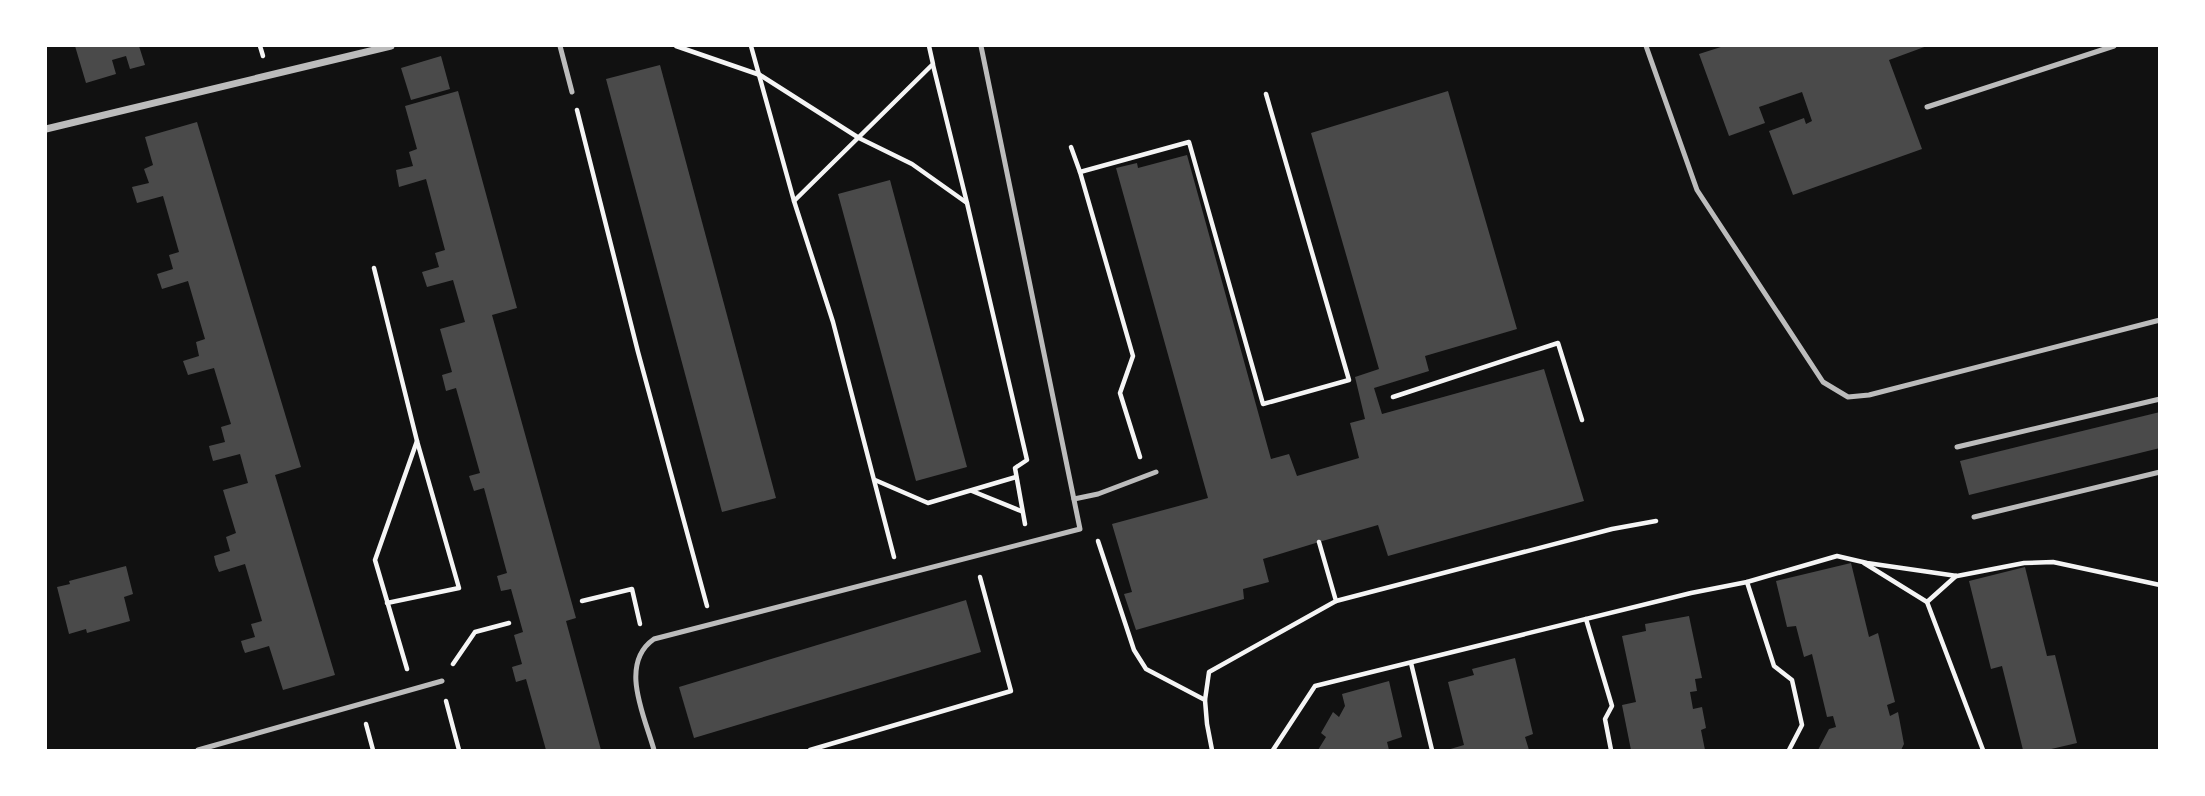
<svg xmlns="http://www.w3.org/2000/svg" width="2205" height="796" viewBox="0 0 2205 796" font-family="'PT Sans Narrow',sans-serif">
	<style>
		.building { fill: #4a4a4a }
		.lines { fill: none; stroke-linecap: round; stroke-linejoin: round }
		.path { stroke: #f5f5f5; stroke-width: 4.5 }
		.service { stroke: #bcbcbc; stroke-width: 5 }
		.minor { stroke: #bcbcbc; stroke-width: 7 }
	</style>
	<rect width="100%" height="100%" fill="#111"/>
	<g class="building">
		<path d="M75,46H139L145,65L130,69L126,56L112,60L116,74L86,83Z"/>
		<path d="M1724,46H1927L1889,60L1922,149L1793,195L1769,131L1804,118L1806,124L1812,121L1802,92L1759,107L1765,123L1729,136L1699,54Z"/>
		<path d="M441,56L450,89L411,100L401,68Z"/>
		<path d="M660,65L776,498L722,512L606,79Z"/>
		<path d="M458,91L517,308L492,315L576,618L566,621L601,750H546L526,679L516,682L512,667L522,664L514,635L523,632L511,589L501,591L497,576L507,573L484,488L474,491L469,476L480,473L456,388L446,391L442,375L452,372L440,329L465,322L453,280L427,287L422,272L439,267L435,253L445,250L426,179L399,187L396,170L413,166L409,152L417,149L405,106Z"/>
		<path d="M1448,91L1517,329L1425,356L1429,371L1374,388L1382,414L1544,369L1584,501L1388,556L1378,525L1319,542L1263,559L1269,582L1243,589L1244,599L1136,630L1124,594L1132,592L1112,524L1208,498L1116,168L1137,163L1138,168L1187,155L1271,459L1289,454L1297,476L1359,458L1350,423L1365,419L1355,377L1379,369L1311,133Z"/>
		<path d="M197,122L301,467L275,475L335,675L283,690L269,646L245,653L243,648L241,641L255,637L251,624L262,621L245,564L219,572L216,565L214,556L230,551L226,537L236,533L223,490L248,483L240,454L213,461L211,454L209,446L225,442L221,427L231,424L214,368L188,375L183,361L199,356L196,342L205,339L188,281L162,289L157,274L173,269L169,255L179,252L163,196L137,203L132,187L149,183L144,169L153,165L145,137Z"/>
		<path d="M890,180L967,467L916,481L838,194Z"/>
		<path d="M2160,412V448L1969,495L1960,461Z"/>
		<path d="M1851,563L1869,637L1878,633L1895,702L1887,705L1890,716L1898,712L1904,744L1901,750H1818L1829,729L1836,727L1833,716L1827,717L1812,654L1804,657L1796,626L1787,627L1776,581Z"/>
		<path d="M126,566L133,594L124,597L130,621L87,633L86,629L69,634L57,587L70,584L69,581Z"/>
		<path d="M2025,567L2047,656L2055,655L2077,743L2047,750H2023L2002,666L1991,669L1969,581Z"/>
		<path d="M966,600L981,652L694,738L679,687Z"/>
		<path d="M1689,616L1702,678L1695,679L1697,691L1690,692L1693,709L1702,707L1706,728L1701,730L1705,750H1631L1622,705L1636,702L1622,636L1646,631L1645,624Z"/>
		<path d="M1515,658L1533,734L1525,737L1529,750H1447L1464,745L1448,682L1474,675L1472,669Z"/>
		<path d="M1389,681L1402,737L1387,742L1389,750H1318L1326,737L1321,733L1333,712L1339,717L1345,706L1342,694Z"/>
	</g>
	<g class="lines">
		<g class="path">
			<path d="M260,46L263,56"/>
			<path d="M676,46L760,75L859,138L912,164L967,203L1027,460L1015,468L1025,524"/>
			<path d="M751,46L794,201L833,322L894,557"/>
			<path d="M933,65L967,203"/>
			<path d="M577,110L638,352L707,606"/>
			<path d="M1071,147L1080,172"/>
			<path d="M794,201L933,64L929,46"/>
			<path d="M374,268L417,441L459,588L387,603"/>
			<path d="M1393,397L1558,343L1582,420"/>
			<path d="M1140,457L1120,393L1133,356L1080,172L1189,142L1263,404L1349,380L1266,94"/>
			<path d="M875,480L928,503L1016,477"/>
			<path d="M972,491L1021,511"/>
			<path d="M1098,541L1134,650L1146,669L1205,700L1207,724L1212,750"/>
			<path d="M1864,563L1927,602L1983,750"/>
			<path d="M1747,582L1774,666L1792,680L1802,725L1789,750"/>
			<path d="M582,601L632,589L640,624"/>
			<path d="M1336,601L1612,529L1656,521"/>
			<path d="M1927,602L1956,576"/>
			<path d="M1586,619L1612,706L1605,719L1611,750"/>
			<path d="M1411,663L1432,750"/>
			<path d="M453,664L475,632L509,623"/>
			<path d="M407,669L375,560L417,441"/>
			<path d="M1205,700L1209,672L1336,601L1319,542"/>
			<path d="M446,701L459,750"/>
			<path d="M366,724L373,750"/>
			<path d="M810,750L1011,691L980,577"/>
			<path d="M1273,750L1315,686L1691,593L1747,582L1837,556L1867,563L1957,576L2024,563L2053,562L2160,585"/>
		</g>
		<g class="service">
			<path d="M560,46L572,92"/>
			<path d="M1646,46L1697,190L1823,382L1848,397L1869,395L2160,320"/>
			<path d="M1927,107L2114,46"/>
			<path d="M1957,447L2160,399"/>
			<path d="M1074,499L1098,494L1156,472"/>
			<path d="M1974,517L2160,472"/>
			<path d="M198,750L442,681"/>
			<path d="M654,750C645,717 618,664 654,639L1080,529L981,46"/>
		</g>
		<path class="minor" d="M46,129L391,46"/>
	</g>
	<rect width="2205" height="796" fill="none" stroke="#ffffff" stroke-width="94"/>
</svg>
